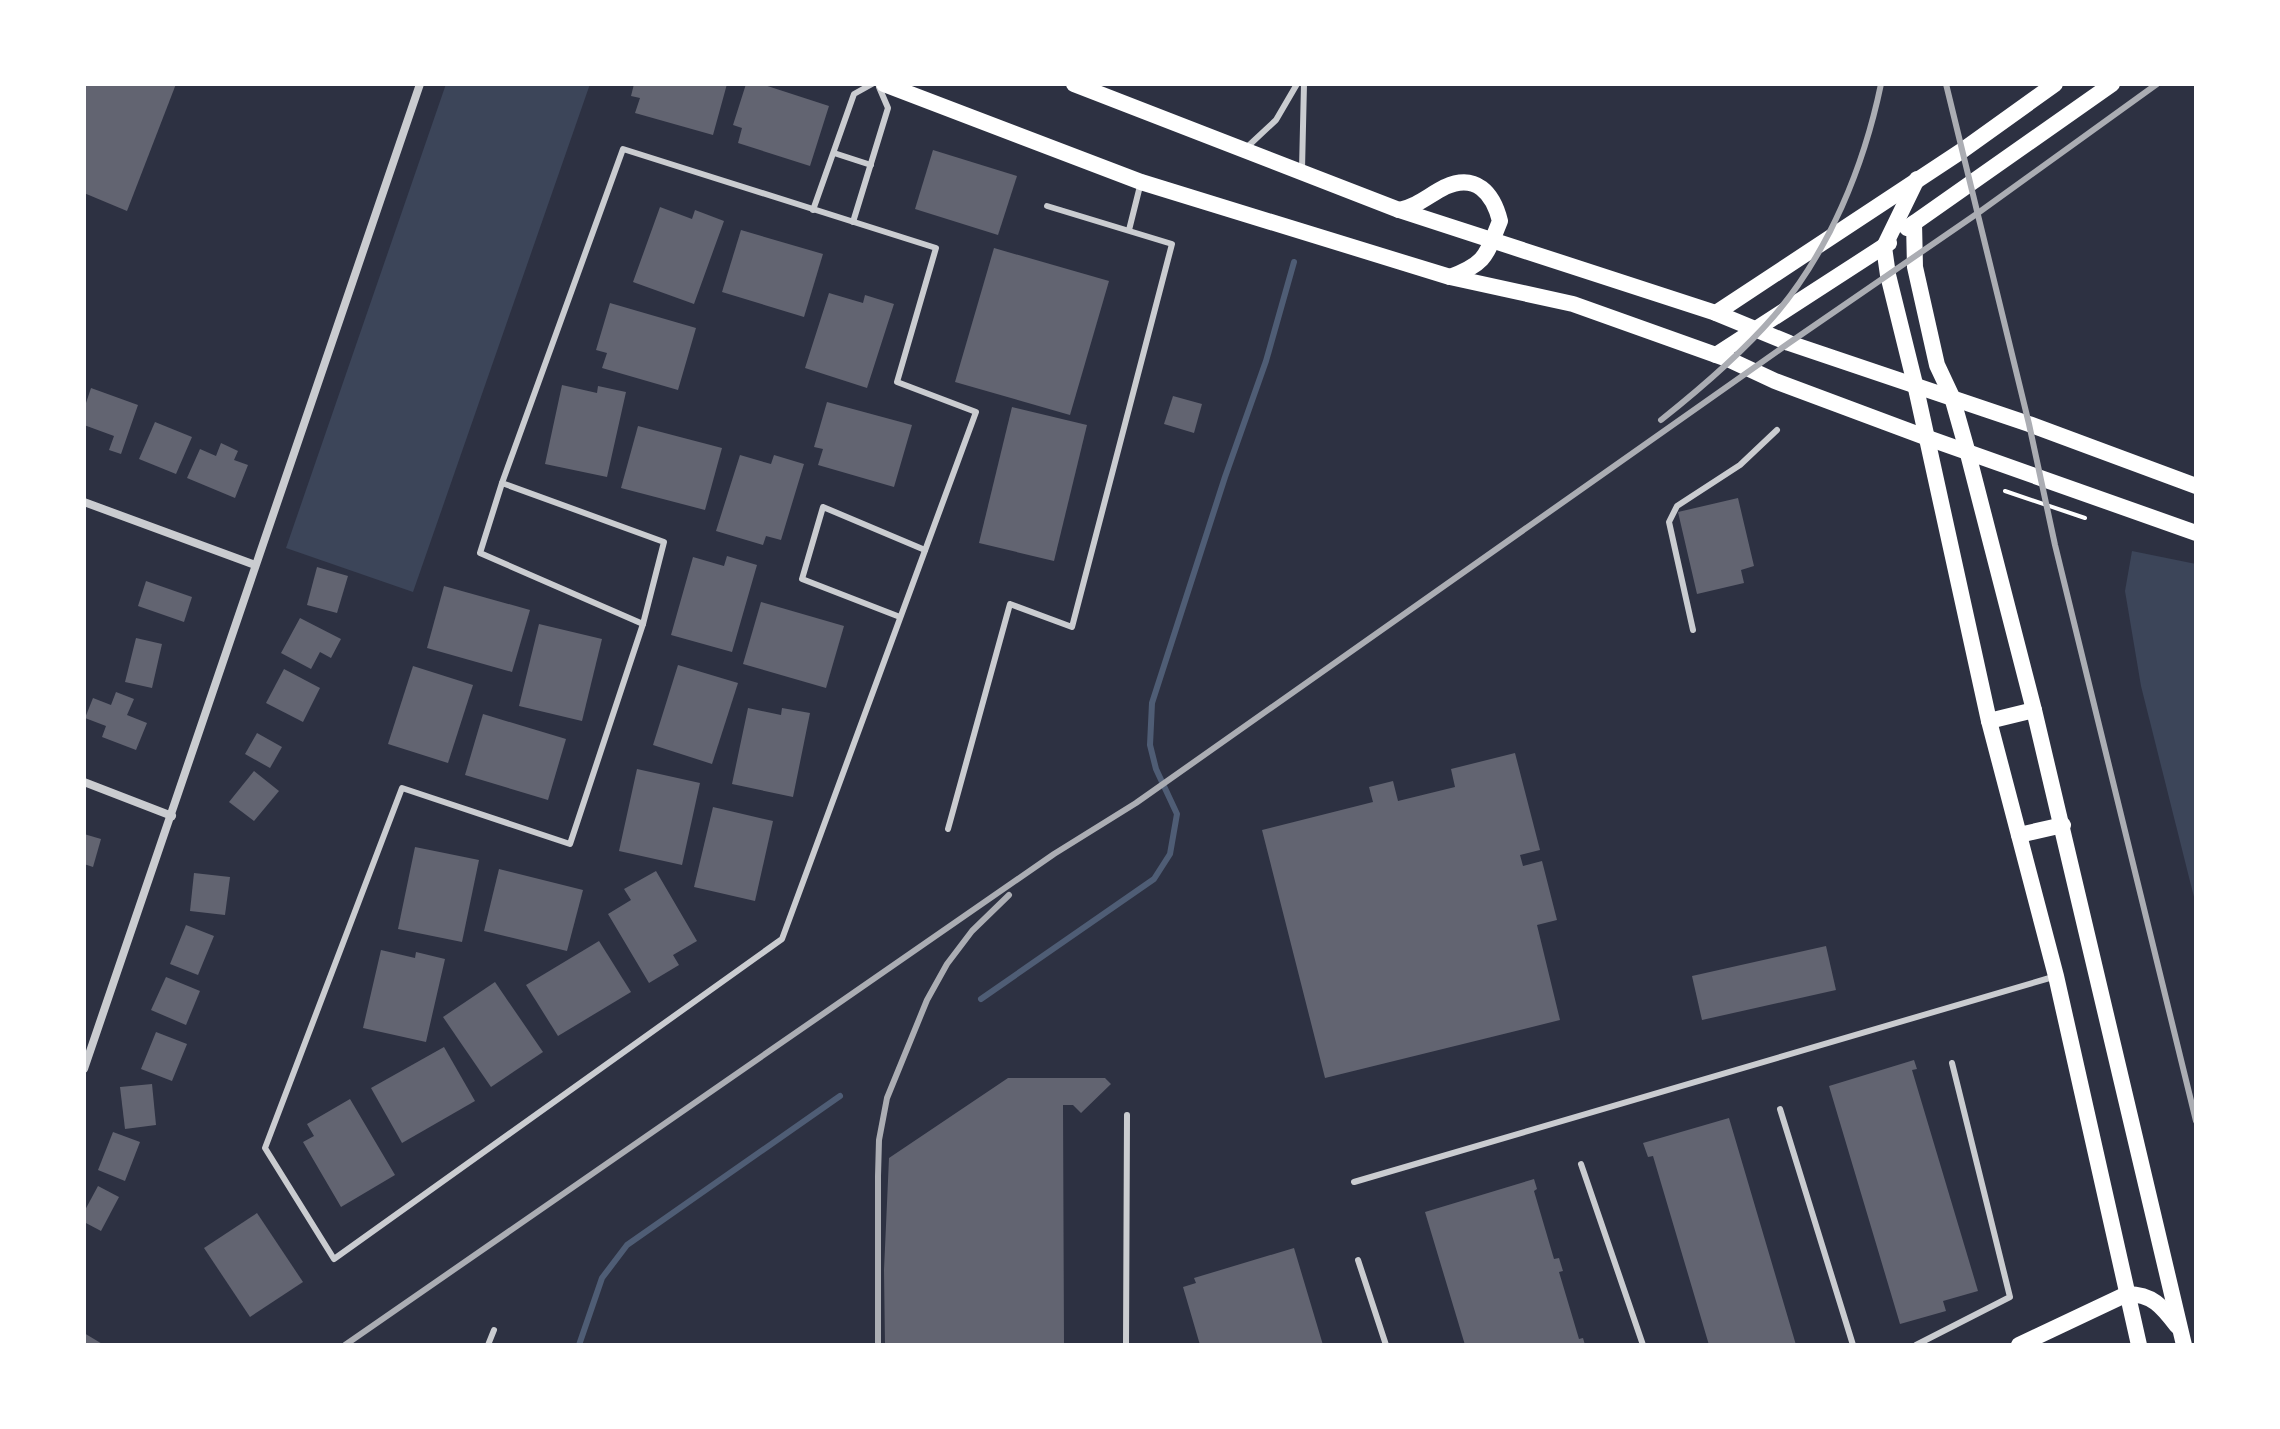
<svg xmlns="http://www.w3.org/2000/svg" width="2280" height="1429" viewBox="0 0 2280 1429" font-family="Ubuntu,sans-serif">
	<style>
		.green { fill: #3c4559 }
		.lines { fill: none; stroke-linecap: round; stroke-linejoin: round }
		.stream { stroke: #4f5d75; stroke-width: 6 }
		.building { fill: #626471 }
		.path { stroke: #fff; stroke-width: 4 }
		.service { stroke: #caccd0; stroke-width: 6 }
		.minor { stroke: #caccd0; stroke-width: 8 }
		.secondary { stroke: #fff; stroke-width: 16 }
		.rail { stroke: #abadb3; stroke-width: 6 }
	</style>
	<rect width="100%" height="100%" fill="#2d3142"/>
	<g class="green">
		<path d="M446,84H590L413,592L286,548Z"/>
		<path d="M2132,551L2196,564V905L2141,686L2125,591Z"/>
	</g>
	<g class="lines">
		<g class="stream">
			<path d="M981,999L1154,879L1170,854L1177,814L1156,769L1150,745L1152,703L1225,477L1266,361L1294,262"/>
			<path d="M579,1345L602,1278L627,1245L840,1096"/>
		</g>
	</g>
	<g class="building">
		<path d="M84,84H176L127,211L84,193Z"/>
		<path d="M634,84H727L713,135L635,113L640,98L631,96Z"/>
		<path d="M746,84H761L829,106L810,166L738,143L742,128L733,125Z"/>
		<path d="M933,150L1017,176L998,235L915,209Z"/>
		<path d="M660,207L692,219L695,210L724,221L694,304L633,282Z"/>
		<path d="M741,230L823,254L804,317L722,292Z"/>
		<path d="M994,248L1109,281L1070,415L955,382Z"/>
		<path d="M829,293L863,303L865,295L894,304L867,388L805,368Z"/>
		<path d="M610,303L696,328L678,390L602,368L607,353L596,350Z"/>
		<path d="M562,385L597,393L598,386L626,392L607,477L545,464Z"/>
		<path d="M91,388L138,405L121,454L109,450L114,436L84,425V409Z"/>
		<path d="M1173,396L1202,404L1194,433L1164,424Z"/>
		<path d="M827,402L912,425L894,487L818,465L823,449L814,447Z"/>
		<path d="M1012,407L1087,425L1054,561L979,543Z"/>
		<path d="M155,422L192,437L176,474L139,459Z"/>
		<path d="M638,426L722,448L705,510L621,488Z"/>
		<path d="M221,443L238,451L234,460L248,465L235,498L187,478L200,449L216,456Z"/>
		<path d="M740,455L771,464L774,455L804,464L781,540L766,536L763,545L716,531Z"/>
		<path d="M1738,498L1754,566L1741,570L1744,583L1697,594L1678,512Z"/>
		<path d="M727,556L757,565L732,652L671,635L693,557L724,566Z"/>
		<path d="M317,567L348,576L337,613L307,605Z"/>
		<path d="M146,581L192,597L184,622L138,606Z"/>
		<path d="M444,586L530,610L512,672L427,648Z"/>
		<path d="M761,602L844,626L826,688L743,664Z"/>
		<path d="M300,618L341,639L331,658L320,652L311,669L281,653Z"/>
		<path d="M539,624L602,639L582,721L519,706Z"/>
		<path d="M136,638L162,644L152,688L125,682Z"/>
		<path d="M678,665L738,683L712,764L653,745Z"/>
		<path d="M413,666L473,685L448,763L388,744Z"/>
		<path d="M284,669L320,688L303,722L266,703Z"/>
		<path d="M116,692L134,699L127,715L147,723L136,750L102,737L106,726L85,718L93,698L111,705Z"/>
		<path d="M748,708L781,715L782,708L810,713L793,797L732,784Z"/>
		<path d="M483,714L566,739L548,800L465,775Z"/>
		<path d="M257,733L282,747L270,768L245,754Z"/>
		<path d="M1515,753L1540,850L1520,855L1523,866L1542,861L1557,920L1537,925L1560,1020L1325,1078L1262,830L1373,802L1369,787L1393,781L1398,801L1455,787L1451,769Z"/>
		<path d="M637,769L700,783L682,865L619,851Z"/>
		<path d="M254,771L279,791L254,821L229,802Z"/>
		<path d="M713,807L773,821L755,901L694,887Z"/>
		<path d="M84,834L101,839L93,867L84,864Z"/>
		<path d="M415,847L479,860L462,942L398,929Z"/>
		<path d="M499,869L583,890L567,951L484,931Z"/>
		<path d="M656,871L697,941L673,955L679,965L649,983L608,914L631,900L624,889Z"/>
		<path d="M194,873L230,877L225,915L190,911Z"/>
		<path d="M186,925L214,936L198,975L170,964Z"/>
		<path d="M599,941L631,992L558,1036L526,985Z"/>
		<path d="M1826,946L1836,990L1702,1020L1692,976Z"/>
		<path d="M381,950L415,958L416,952L445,959L426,1042L363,1028Z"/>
		<path d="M166,977L200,991L186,1025L151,1010Z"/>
		<path d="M495,982L543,1052L491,1087L443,1017Z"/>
		<path d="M156,1032L187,1044L172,1081L141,1069Z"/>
		<path d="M444,1047L475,1101L402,1143L371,1088Z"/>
		<path d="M1914,1060L1917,1069L1912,1070L1978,1291L1943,1301L1946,1311L1900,1324L1829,1086Z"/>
		<path d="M1008,1078H1105L1111,1084L1081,1113L1073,1105H1063L1064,1345H885L884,1270L889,1158Z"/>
		<path d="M152,1084L156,1125L125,1129L120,1087Z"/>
		<path d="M350,1099L395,1175L341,1207L303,1142L314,1136L307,1124Z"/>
		<path d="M1729,1118L1796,1345H1709L1653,1156L1648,1157L1643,1143Z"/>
		<path d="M113,1132L140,1142L125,1181L98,1170Z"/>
		<path d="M1534,1179L1537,1189L1534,1191L1554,1259L1559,1258L1563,1271L1559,1272L1579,1339L1583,1338L1585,1345H1465L1425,1212Z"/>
		<path d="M98,1186L119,1197L101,1231L84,1222V1212Z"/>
		<path d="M257,1213L303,1282L250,1317L204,1248Z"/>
		<path d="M1294,1248L1323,1345H1200L1183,1287L1196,1283L1194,1278Z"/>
		<path d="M84,1333L104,1345H84Z"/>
	</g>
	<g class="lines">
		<path class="path" d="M2005,491L2085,518"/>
		<g class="service">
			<path d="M623,149L936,248L897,382L976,412L782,939L334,1259L265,1148L402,788L570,844L643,624L664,542L502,483Z"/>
			<path d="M1245,149L1276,120L1297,84"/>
			<path d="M834,153L871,165"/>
			<path d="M1302,169L1304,84"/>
			<path d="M813,210L854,94L872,84"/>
			<path d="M853,222L888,108L879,87"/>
			<path d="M1129,230L1141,182"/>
			<path d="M502,483L480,553L643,624"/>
			<path d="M900,617L802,579L823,507L925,550"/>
			<path d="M1693,630L1669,522L1677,506L1740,465L1777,430"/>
			<path d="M948,829L1010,604L1072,627L1172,244L1047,206"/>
			<path d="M1780,1109L1853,1345"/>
			<path d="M1581,1164L1643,1345"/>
			<path d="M1354,1182L2053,977"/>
			<path d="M1358,1260L1386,1345"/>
			<path d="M488,1345L494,1330"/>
			<path d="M1126,1345L1127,1115"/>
			<path d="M1916,1345L2010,1297L1952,1063"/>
		</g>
		<g class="minor">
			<path d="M84,502L255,565"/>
			<path d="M84,782L172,816"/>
			<path d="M84,1069L420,84"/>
		</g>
		<g class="secondary">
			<path d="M884,84L1141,182L1450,277L1573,304L1730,360L1775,381L1925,437L2196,533"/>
			<path d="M1074,84L1399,210L1716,313L1789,343L2029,424L2196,486"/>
			<path d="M1917,179L1884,247L1888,275L1915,384L1989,721L2056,976L2139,1345"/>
			<path d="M1399,210C1418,206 1429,195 1445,187C1476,173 1493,193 1500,221C1486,255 1487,263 1450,277"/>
			<path d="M1914,223L1915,267L1937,365L1952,397L1967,450L2034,710L2184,1345"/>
			<path d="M1907,228L2112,84"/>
			<path d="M1716,313L1963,150L2055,84"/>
			<path d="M1716,355L1889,243"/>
			<path d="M1989,721L2034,710"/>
			<path d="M2019,835L2063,825"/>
			<path d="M2019,1345L2127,1294C2152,1294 2162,1306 2177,1326"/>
		</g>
		<g class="rail">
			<path d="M1946,84L2029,424L2055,545L2196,1121"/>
			<path d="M1661,420C1700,389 1741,354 1774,316C1829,252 1864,166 1881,84"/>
			<path d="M345,1345L1054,854L1136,803L1789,343L1978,213L2157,84"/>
			<path d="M878,1345V1176L879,1140L887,1098L927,1000L947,964L972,931L1009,895"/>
		</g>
	</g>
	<rect width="2280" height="1429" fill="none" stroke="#ffffff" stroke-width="172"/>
</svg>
